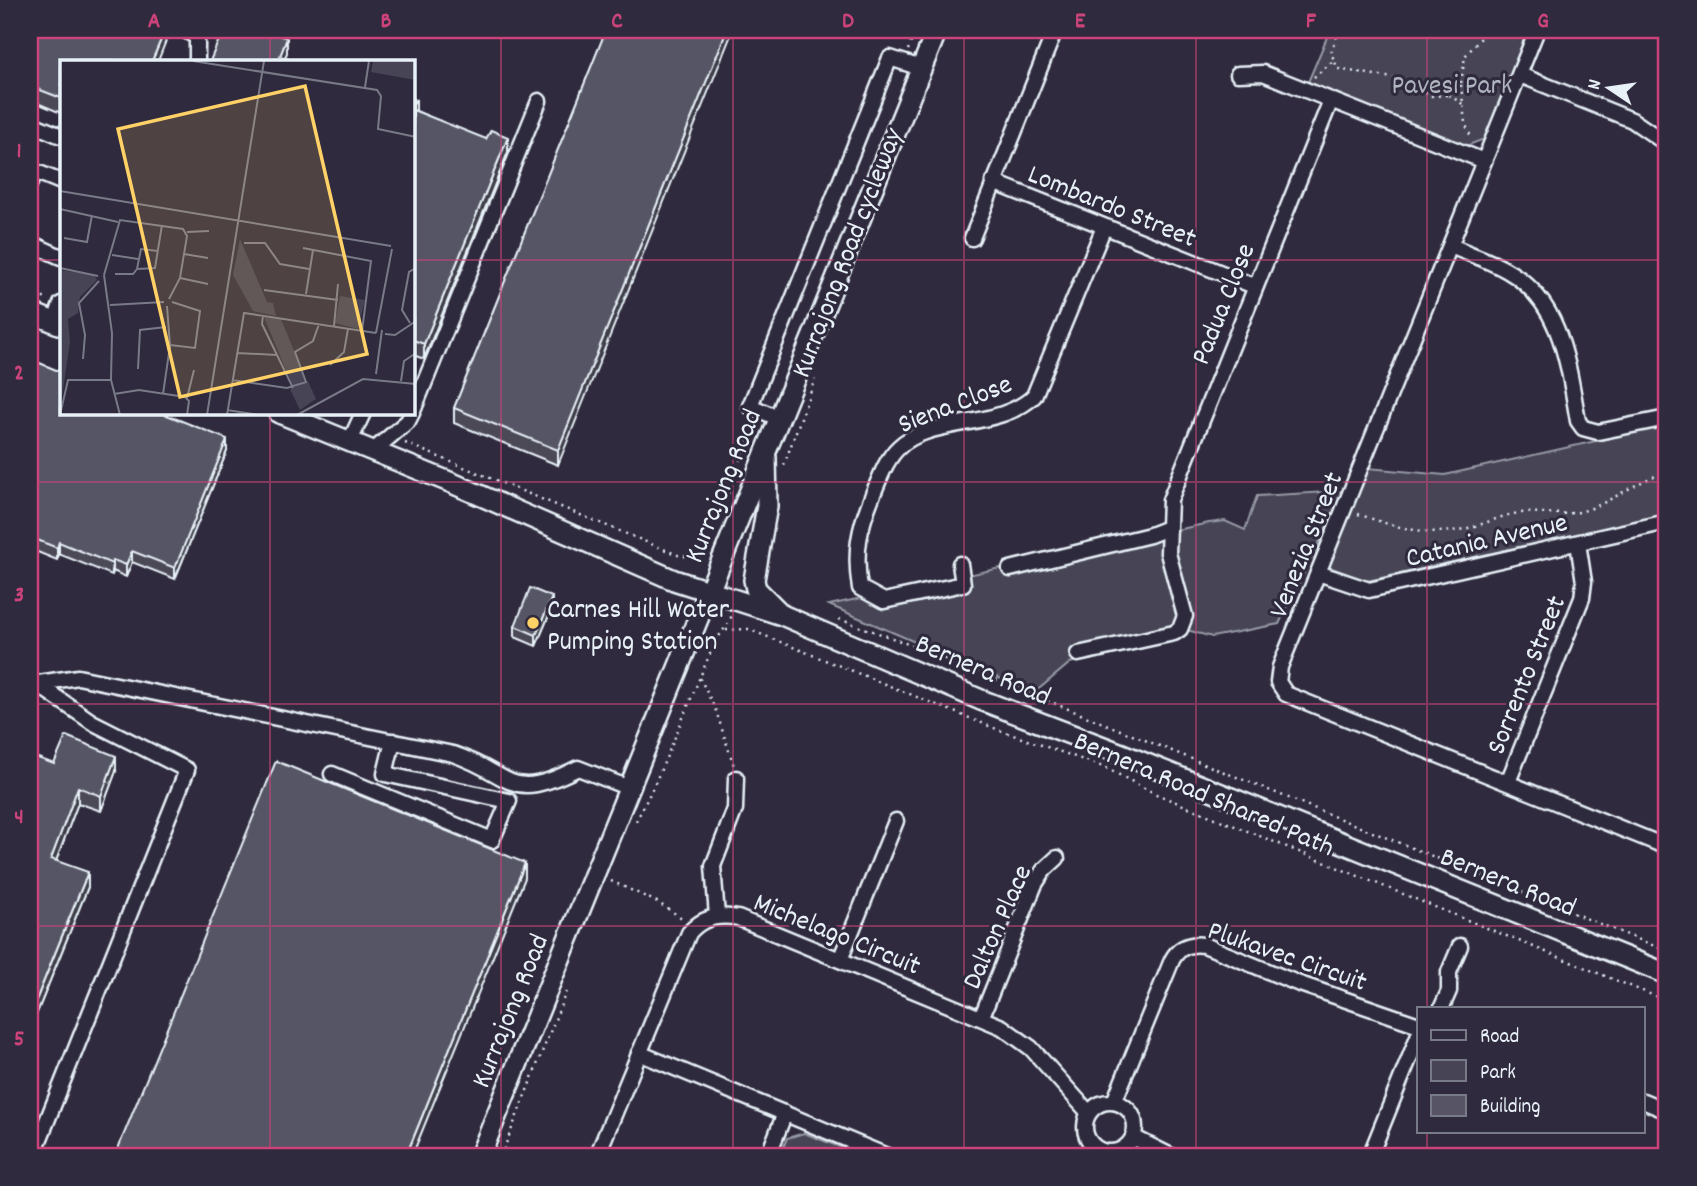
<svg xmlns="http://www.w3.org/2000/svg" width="1697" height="1186" viewBox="0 0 1697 1186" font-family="Dekko,sans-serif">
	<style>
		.green { fill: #464455; stroke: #979aa6; stroke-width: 2 }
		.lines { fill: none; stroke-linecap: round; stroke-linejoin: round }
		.minor-casing { stroke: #e8f1f8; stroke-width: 19 }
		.major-casing { stroke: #e8f1f8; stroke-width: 24 }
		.path { stroke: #e8f1f8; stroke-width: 2.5; stroke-dasharray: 2 5; stroke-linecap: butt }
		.minor { stroke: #2f2a3d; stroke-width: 14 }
		.major { stroke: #2f2a3d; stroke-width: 19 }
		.wall { fill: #4b4957; stroke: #e8f1f8; stroke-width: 2 }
		.shaded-wall { fill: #3d3c47; stroke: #e8f1f8; stroke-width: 2 }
		.building { fill: #575565; stroke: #e8f1f8; stroke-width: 2 }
		.grid { fill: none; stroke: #ca437a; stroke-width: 2; stroke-opacity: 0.55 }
		.poi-dot { fill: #ffd166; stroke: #2f2a3d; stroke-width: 2.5 }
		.labels { text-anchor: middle; stroke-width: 6; stroke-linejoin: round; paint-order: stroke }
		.park-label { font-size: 28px; fill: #afb4bf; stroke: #2f2a3d }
		.street-label { font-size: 28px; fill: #e8f1f8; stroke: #2f2a3d }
		.poi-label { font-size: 28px; fill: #e8f1f8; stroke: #2f2a3d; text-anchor: start }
		.inset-road { fill: none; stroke: #797a88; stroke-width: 2 }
		.view { fill: #ffd166; fill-opacity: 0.15; stroke: #ffd166; stroke-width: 3.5 }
		.inset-edge { fill: none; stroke: #e8f1f8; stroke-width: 3.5 }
		.neatline { fill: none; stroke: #ca437a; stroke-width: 2.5 }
		.grid-label { font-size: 23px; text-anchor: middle; font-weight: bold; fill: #ca437a }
	</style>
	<rect width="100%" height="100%" fill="#2f2a3d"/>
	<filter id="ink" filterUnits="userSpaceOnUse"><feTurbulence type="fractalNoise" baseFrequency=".0143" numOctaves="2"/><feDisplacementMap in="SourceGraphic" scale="14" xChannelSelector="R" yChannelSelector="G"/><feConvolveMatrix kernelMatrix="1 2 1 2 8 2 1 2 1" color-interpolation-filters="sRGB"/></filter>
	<g filter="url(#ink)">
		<g class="green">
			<path d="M1330,30H1529L1487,138L1466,146L1308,82Z"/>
			<path d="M1667,425V516L1367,581L1329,567L1368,468L1445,475Z"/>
			<path d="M1344,491L1279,624L1212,637L1187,630L1070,663L1034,693L829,605L1209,523L1225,521L1245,530L1257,496Z"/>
			<path d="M804,1133L863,1156H780L787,1138Z"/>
		</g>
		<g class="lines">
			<defs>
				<g id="minor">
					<path d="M185,30L197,37V61"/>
					<path d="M1537,30L1280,667L1278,682L1286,694L1667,847"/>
					<path d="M1238,74L1263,73L1484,161"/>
					<path d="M1520,75L1632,120L1667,144"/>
					<path d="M30,123L61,136"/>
					<path d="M993,182L1254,286"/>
					<path d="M30,183L34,171L61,182"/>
					<path d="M972,238L1055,30"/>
					<path d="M30,243L61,257"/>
					<path d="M1451,246C1469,254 1489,260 1506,270C1562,301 1568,365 1578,421L1583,428L1598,432L1667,418"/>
					<path d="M55,322L61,304"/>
					<path d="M413,411L539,101"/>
					<path d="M778,418L750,406L890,58L921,68"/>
					<path d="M350,441L363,413"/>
					<path d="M373,451L408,421L412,413"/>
					<path d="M960,564L963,584L884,601L860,588C854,552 859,528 873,494C880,478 886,459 899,447C929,417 999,430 1034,396L1104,227"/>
					<path d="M1010,569L1150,535L1168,528"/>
					<path d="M1318,573L1369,590L1667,522"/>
					<path d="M1078,654L1174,633L1180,629L1185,616L1168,553L1170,500L1331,100"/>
					<path d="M39,683L78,677L453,754C515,775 507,804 578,768L629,788"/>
					<path d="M332,774L492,840L509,801L385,774L393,741"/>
					<path d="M1508,782L1582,598L1584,582L1578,543"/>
					<path d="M717,916L713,866L735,809L736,778"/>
					<path d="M840,960L896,821"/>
					<path d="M1441,1009L1449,991V972L1460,946"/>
					<path d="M982,1016L1035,884L1044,870L1057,858"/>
					<path d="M639,1053L887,1156"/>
					<path d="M1643,1101L1667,1111"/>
					<circle cx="1110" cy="1127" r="25"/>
					<path d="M1114,1102L1172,960C1179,947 1189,943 1204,945L1297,983L1419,1025"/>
					<path d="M1133,1137L1171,1156"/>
					<path d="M33,1156L187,770L92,722L34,682"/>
					<path d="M597,1156L689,933C702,917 719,914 738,918L1002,1027L1031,1048L1089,1113"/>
					<path d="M768,1156L785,1113"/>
					<path d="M1370,1156L1419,1034"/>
				</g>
				<g id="major">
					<path d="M30,312L61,325"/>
					<path d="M279,413L452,483L674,580L782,615L981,700L1122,754L1667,974"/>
					<path d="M766,457L767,506L754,580L756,589L779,612"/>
					<path d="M480,1156L937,30"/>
				</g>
			</defs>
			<use href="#minor" class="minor-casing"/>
			<use href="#major" class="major-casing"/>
			<g class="path">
				<path d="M1339,30L1331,53L1338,69L1405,80L1432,96L1448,95L1461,83L1465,56L1488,30"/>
				<path d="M908,50L916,30"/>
				<path d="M1314,77L1333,61"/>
				<path d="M1461,85L1465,123L1472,139"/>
				<path d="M1449,95L1464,105"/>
				<path d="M30,292L48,300"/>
				<path d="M405,443L678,555L691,557L702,555"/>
				<path d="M784,465L815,379"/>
				<path d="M723,507L755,422"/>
				<path d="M1358,514C1395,527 1429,538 1468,528C1486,524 1501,515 1520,513C1545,511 1565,518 1589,509C1617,499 1638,479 1667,473"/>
				<path d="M703,555L712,536"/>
				<path d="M839,619L895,639L1667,951"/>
				<path d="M726,630L748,629L999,730L1106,768L1156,794L1667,1001"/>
				<path d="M700,678L716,711L734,766"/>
				<path d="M636,821C666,765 687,705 713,647C718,635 727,628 732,615"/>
				<path d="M611,881L657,902L682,918"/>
				<path d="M501,1156L566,992"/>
			</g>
			<use href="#minor" class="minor"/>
			<use href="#major" class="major"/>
		</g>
		<g class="wall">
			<path d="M30,30H167V38L61,61V113L30,100Z"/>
			<path d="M606,30L558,465L454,423V408Z"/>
			<path d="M413,98L416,111L508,152L424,359L413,355Z"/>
			<path d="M30,359L227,451L175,579L132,562L126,577L113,571L112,575L59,554L57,560L30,549Z"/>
			<path d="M552,608L536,646L515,637V626Z"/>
			<path d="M54,764L116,771L101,811L78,803L56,861L88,887L30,1030Z"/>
		</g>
		<g class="shaded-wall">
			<path d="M165,30H167V38L158,61H152Z"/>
			<path d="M727,30H733L558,465V450Z"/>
			<path d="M287,38V53L283,61L280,56Z"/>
			<path d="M416,99V114L413,120V105Z"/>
			<path d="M508,137V152L424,359V344Z"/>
			<path d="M227,439V451L175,579V568Z"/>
			<path d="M59,542V554L57,560V548Z"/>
			<path d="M132,551V562L126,577V565Z"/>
			<path d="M113,560V571L112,575V564Z"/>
			<path d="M552,597V608L536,646V635Z"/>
			<path d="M116,756V771L101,811V796Z"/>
			<path d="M78,787V803L51,874V859Z"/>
			<path d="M525,863V878L412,1156H406Z"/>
			<path d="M88,872V887L30,1030V1015Z"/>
		</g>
		<g class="building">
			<path d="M30,30H165L152,61H61V98L30,86Z"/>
			<path d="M223,30H229L234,32L235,30L244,31L245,30H264L287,38L280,56L293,61H210Z"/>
			<path d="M606,30H727L558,450L454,408Z"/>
			<path d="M413,110L486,139L491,130L508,137L424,344L413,340Z"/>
			<path d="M30,359L61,372V413H162L227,439L175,568L132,551L126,565L113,560L112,564L59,542L57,548L30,537Z"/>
			<path d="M530,588L552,597L536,635L515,626Z"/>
			<path d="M66,736L116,756L101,796L78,787L51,859L88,872L30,1015V755L54,764Z"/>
			<path d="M276,761L525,863L406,1156H115Z"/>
		</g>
	</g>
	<path class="grid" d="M270,30V61M501,30V1156M733,30V1156M964,30V1156M1196,30V1156M1427,30V1009M30,260H61M413,260H1667M270,413V1156M30,482H1667M30,704H1667M30,926H1667M1427,1132V1156"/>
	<circle class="poi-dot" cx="533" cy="623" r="7"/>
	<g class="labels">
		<g class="park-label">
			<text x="1452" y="93">Pavesi Park</text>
		</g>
		<g class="street-label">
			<text transform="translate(1113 204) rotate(22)" y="10">Lombardo Street</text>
			<text transform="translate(845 252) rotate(-69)" y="10">Kurrajong Road cycleway</text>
			<text transform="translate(1221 303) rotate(-68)" y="10">Padua Close</text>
			<text transform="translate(954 402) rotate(-21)" y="10">Siena Close</text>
			<text transform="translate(721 485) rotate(-68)" y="10">Kurrajong Road</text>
			<text transform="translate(1486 538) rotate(-13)" y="10">Catania Avenue</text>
			<text transform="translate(1304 544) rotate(-68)" y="10">Venezia Street</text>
			<text transform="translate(984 668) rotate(23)" y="10">Bernera Road</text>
			<text transform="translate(1524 674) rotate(-68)" y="10">Sorrento Street</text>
			<text transform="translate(1205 792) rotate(23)" y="10">Bernera Road Shared Path</text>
			<text transform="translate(1509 880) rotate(22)" y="10">Bernera Road</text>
			<text transform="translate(995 926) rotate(-66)" y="10">Dalton Place</text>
			<text transform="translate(838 932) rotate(22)" y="10">Michelago Circuit</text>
			<text transform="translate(1288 954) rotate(19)" y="10">Plukavec Circuit</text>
			<text transform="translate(508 1010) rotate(-68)" y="10">Kurrajong Road</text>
		</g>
		<g class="poi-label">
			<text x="547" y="617">Carnes Hill Water<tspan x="547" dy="32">Pumping Station</tspan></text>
		</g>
	</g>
	<g transform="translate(60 60)">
		<rect width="355" height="355" fill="#2f2a3d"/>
		<path d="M313,1H355V20L311,12ZM180,179L207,242L213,243L216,256L193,251L173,215ZM0,210L34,215L37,220L20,237L18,253L8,259L10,282L0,350ZM280,236L305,240L298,269L275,263ZM204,257L221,259L246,320L233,327ZM248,321L256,339L240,350L230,329Z" fill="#464455"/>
		<path class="inset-road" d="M133,1L317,30L321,36L318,69L356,77M305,27L309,1M0,131L331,186M0,149L58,162M127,172L149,171M4,178L27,182L32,155M184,183H205L220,204L249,209M243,188L311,201L302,271M124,194L148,198M52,195L78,199M0,208L38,216M77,209L95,208L102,165M77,209L81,189L98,191M55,214H73L77,209M44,215L60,160L123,169L127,176L120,218L109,239M44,215L52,273L51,320L60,355M120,218L148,224M204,230L278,240M246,234L253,190M50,245L104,242M203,255L202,264L233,328M350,263L342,250L349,212L356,208M274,266L278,224M316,273L332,189M325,274L335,275L356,261M110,285L135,288L140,251L112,242M177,293L217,295M23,299L25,275L19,243L39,221M270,305L284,292L288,269M78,309L80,270L106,267M316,314L322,270M172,320L227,328L246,322L235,292L253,281L259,264M341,321L344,301L356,293M54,334L79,330L125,337L129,341L127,355M103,334L110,286L107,246M127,338L134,310M167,350L199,355M0,355L8,320H51M147,355L204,1M167,355L184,253L316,273M237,355L303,319L356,324"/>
		<path class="view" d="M245,26L307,294L120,337L58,69Z"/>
		<rect width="355" height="355" class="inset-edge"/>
	</g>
	<rect width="1697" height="1186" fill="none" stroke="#2f2a3d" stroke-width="77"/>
	<rect x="1417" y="1007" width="228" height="126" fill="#2f2a3d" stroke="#797a88" stroke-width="2"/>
	<rect x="1431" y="1030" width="35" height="10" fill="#2f2a3d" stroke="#797a88" stroke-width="2"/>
	<text x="1480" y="1042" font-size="21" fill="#e8f1f8">Road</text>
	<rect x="1431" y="1060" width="35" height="21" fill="#464455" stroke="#797a88" stroke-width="2"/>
	<text x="1480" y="1078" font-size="21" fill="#e8f1f8">Park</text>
	<rect x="1431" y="1095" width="35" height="21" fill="#575565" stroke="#797a88" stroke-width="2"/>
	<text x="1480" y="1112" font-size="21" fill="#e8f1f8">Building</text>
	<g transform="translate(1609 88) rotate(283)" stroke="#2f2a3d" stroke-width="5" paint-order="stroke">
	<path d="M0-5L12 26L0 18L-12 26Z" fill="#e8f1f8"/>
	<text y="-10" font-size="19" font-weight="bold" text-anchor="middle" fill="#e8f1f8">N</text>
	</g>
	<rect x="38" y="38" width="1620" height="1110" class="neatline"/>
	<g class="grid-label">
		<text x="154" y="27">A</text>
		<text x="386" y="27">B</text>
		<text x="617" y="27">C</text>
		<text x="848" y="27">D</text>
		<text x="1080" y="27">E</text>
		<text x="1311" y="27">F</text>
		<text x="1543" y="27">G</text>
		<text x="19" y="157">1</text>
		<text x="19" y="379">2</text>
		<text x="19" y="601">3</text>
		<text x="19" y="823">4</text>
		<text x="19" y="1045">5</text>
	</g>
</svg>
